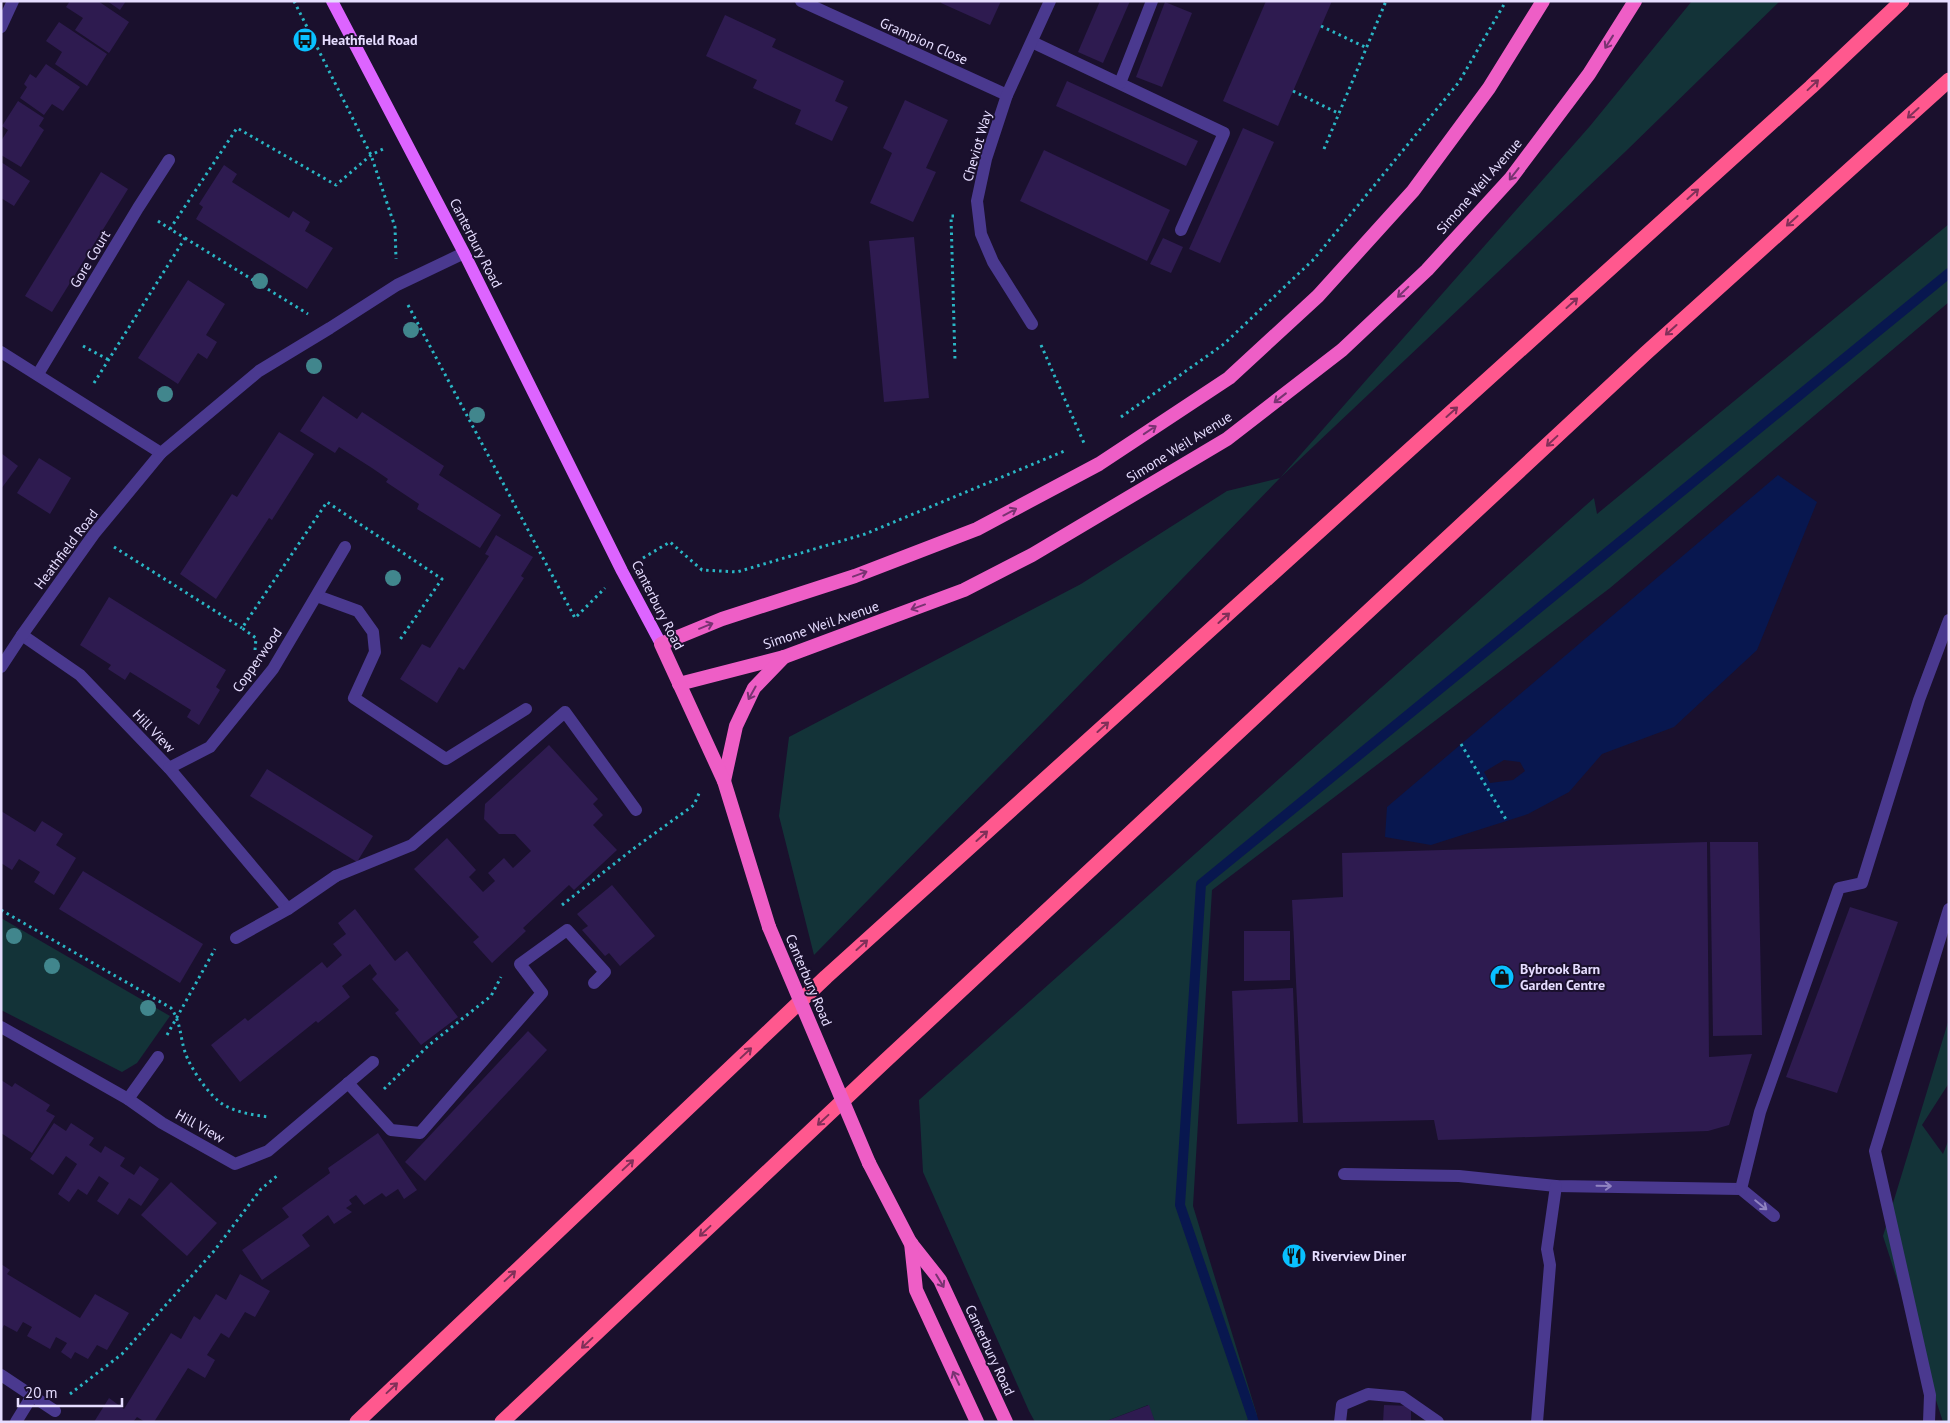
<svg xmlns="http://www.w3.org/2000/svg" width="1950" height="1423" viewBox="0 0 1950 1423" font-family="'PT Sans',sans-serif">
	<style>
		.green { fill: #133338 }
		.water { fill: #08174f; fill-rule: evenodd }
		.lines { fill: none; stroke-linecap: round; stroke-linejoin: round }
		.stream { stroke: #08174f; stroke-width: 10 }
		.building { fill: #2e1b50 }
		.path { stroke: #2ab6c5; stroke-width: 3; stroke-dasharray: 2.5 4; stroke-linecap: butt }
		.service { stroke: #4a398f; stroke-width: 12 }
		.minor { stroke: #4a398f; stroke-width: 12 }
		.primary { stroke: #dd64ff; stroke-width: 12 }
		.trunk { stroke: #ee5ec6; stroke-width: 14 }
		.motorway { stroke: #ff588e; stroke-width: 15 }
		.trunk-bridge { stroke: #ee5ec6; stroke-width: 14 }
		.tree { fill: #41868d }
		.oneway { stroke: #793372 }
		.oneway2 { stroke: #813059 }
		.oneway3 { stroke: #9083c1 }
		.labels { text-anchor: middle; stroke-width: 4; stroke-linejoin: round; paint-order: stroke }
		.poi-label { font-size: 14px; font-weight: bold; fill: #e6ddff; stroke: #1a102d; text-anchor: start }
		.street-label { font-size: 14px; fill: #e6ddff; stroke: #1a102d }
	</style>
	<rect width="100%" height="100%" fill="#1a102d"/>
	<g class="green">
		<path d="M1692,1H1780L1626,151L1280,478L1046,719L814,955L779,816L789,737L1081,584L1227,491L1280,478L1590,126Z"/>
		<path d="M1949,224V302L1610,588L1212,890L1193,1206L1257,1415L1243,1422H1155L1148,1405L1104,1422H1035L1029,1411L923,1172L919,1100L1594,498L1597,514Z"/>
		<path d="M1,918L170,1016L137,1063L122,1072L1,1010Z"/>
		<path d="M1949,1019V1083L1922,1125L1943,1154L1949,1139V1422H1943L1883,1236Z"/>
	</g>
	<path class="water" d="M1778,475L1817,502L1757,650L1674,727L1602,754L1569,792L1528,814L1431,845L1385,837L1387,807ZM1504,760L1520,762L1525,771L1513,780L1490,783L1484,772Z"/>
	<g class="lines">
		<path class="stream" d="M1254,1422L1180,1205L1201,884L1949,273"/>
	</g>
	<g class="building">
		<path d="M70,1H98L129,22L109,53L75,30L83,18L66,7Z"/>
		<path d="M107,1H126L120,10Z"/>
		<path d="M942,1H1001L990,25L941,3Z"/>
		<path d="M1100,1H1130L1103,63L1078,52Z"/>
		<path d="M1266,1H1332L1278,126L1223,101Z"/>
		<path d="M1165,2L1192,13L1162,87L1136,77Z"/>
		<path d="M725,15L776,39L772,47L844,81L835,101L848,107L832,141L795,124L801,110L753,88L757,80L706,56Z"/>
		<path d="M59,22L107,54L87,86L55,64L62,52L46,41Z"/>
		<path d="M46,64L80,87L63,111L52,104L44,115L20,98L27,87L24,84L30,74L36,78Z"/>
		<path d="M1067,81L1198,141L1186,166L1056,106Z"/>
		<path d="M905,100L948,120L926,168L936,172L913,222L870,203L892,153L883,148Z"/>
		<path d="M18,101L44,118L39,126L44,130L21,167L1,155V141L8,130L2,126Z"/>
		<path d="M1243,128L1274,142L1220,263L1189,249Z"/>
		<path d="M1044,150L1170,210L1147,261L1020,201Z"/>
		<path d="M1,162L30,181L14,206L1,198Z"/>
		<path d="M224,165L237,174L232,182L289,218L293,211L310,222L305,231L333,248L307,289L196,219L203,207L199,204Z"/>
		<path d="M101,172L128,189L52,312L25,296Z"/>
		<path d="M914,237L929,398L884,402L869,241Z"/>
		<path d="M1163,238L1183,247L1171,273L1150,264Z"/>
		<path d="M188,280L225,304L206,335L217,342L207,359L198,353L178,384L138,358Z"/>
		<path d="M323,396L357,419L362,412L444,466L439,475L501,515L480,548L417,509L419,504L386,482L388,479L372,468L339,447L335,453L300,431Z"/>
		<path d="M279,432L314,454L272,520L269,518L216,599L180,574L232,494L237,497Z"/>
		<path d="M1,453L18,466L1,489Z"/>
		<path d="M39,458L71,478L50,514L17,493Z"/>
		<path d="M496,535L533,557L521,576L524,578L464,670L459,667L437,703L400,679L422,644L430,648L489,556L485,554Z"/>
		<path d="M109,597L226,670L216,687L220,690L199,725L187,717L191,710L130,672L125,680L108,669L111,665L80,645Z"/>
		<path d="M549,745L598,799L593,804L603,815L593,825L617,850L574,890L569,885L523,928L526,931L492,963L473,942L479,937L414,869L447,838L476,870L469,877L483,892L495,881L488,873L504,858L513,868L531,851L515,834H499L484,819L485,804Z"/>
		<path d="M267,769L373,836L357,862L250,796Z"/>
		<path d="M1,811L35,832L42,821L63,834L56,845L76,858L54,895L34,882L40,872L19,859L12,870L1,863Z"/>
		<path d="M1707,842L1709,1057L1752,1054L1729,1125L1708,1131L1438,1140L1434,1120L1303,1123L1292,900L1343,897L1342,853Z"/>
		<path d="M1710,842H1758L1762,1035L1713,1036Z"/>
		<path d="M83,871L203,944L180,983L59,909Z"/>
		<path d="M612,885L655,936L620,966L609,953L605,956L582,930L588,926L577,914Z"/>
		<path d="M1850,907L1898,922L1837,1093L1786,1077Z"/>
		<path d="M355,909L395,961L407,951L458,1017L421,1045L395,1013L399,1010L372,979L377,974L370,964L342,986L350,997L318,1023L316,1021L240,1082L211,1045L245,1018L248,1021L322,962L327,968L342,955L333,944L346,934L338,923Z"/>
		<path d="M1244,931H1290V980L1244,981Z"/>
		<path d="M1293,988L1298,1122L1237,1124L1232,991Z"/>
		<path d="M528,1031L547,1050L425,1181L405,1162Z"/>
		<path d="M1,1080L12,1087L15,1083L50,1105L46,1111L55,1116L32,1153L1,1133Z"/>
		<path d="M54,1123L66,1131L71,1123L94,1138L89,1145L101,1153L105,1146L125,1158L120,1166L134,1175L140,1166L159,1179L141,1206L129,1198L118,1215L97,1201L109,1183L99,1176L87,1195L78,1189L69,1202L58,1194L77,1164L66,1156L53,1175L30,1159Z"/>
		<path d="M378,1133L417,1190L404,1199L398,1189L386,1197L382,1193L364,1205L356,1195L349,1200L352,1204L346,1208L352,1212L334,1224L328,1215L302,1235L310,1246L262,1280L242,1250L289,1217L282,1208L330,1173L328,1168Z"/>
		<path d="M171,1182L217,1223L187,1256L141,1215Z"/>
		<path d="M1,1264L10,1270L7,1274L80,1318L95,1294L129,1313L107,1350L97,1345L88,1359L75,1352L71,1359L61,1352L67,1343L56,1337L50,1349L27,1336L32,1327L23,1322L17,1332L4,1325L1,1331Z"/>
		<path d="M240,1274L270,1291L255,1317L245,1312L229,1338L221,1333L207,1355L215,1360L205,1378L188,1368L154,1422H145L137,1417L133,1422H94L109,1398L124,1409L171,1333L181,1339L194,1316L200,1320L216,1294L226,1300Z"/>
		<path d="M1149,1405L1155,1422H1104Z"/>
		<path d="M1384,1405L1411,1406V1422H1383Z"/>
	</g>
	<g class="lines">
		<g class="path">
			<path d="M294,1L371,155L395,227L396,259"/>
			<path d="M1321,26L1367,48"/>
			<path d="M1293,91L1340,114"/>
			<path d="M1324,149L1386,1"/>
			<path d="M954,216H951L955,361"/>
			<path d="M158,221L170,229"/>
			<path d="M185,238L308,314"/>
			<path d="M408,305L575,618L605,588"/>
			<path d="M1041,345L1084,443"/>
			<path d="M83,346L109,360"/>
			<path d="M94,383L185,238L170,229L237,128L336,185L371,155L383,149"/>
			<path d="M1121,417L1224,344L1314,259L1459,82L1506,1"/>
			<path d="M114,547L242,628"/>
			<path d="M643,558L670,542L702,570L737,572L865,534L1067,450"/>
			<path d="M255,650L256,638L242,628L327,502L442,579L399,641"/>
			<path d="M1461,744L1507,821"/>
			<path d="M562,905L633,849L694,805L700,791"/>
			<path d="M1,910L171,1008C181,1022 180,1037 185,1052C190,1068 210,1097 224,1105C238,1113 254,1115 269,1117"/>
			<path d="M167,1035L215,949"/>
			<path d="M384,1089L429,1045L491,996L501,977"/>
			<path d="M70,1394L122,1354L214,1251L261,1189L278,1175"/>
		</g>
		<g class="service">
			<path d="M1032,42L1224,133L1181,230"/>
			<path d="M1120,83L1152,1"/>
			<path d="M38,374L138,208L169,160"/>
			<path d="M317,596L358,611L373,632L375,652L354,698L446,759L526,709"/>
			<path d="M336,876L412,845L565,712L636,810"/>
			<path d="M348,1083L391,1130L420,1133L542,993L520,964L567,930L605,972L594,983"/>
			<path d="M128,1099L158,1057"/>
			<path d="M1344,1174L1459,1176L1556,1186L1741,1189L1774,1216"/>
			<path d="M1741,1189L1760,1112L1839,888L1862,883L1919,700L1949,620"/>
			<path d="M16,1422L32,1396"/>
			<path d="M1340,1422L1342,1405L1368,1394L1402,1397L1438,1422"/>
			<path d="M1537,1422L1550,1265L1547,1249L1556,1186"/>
			<path d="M1929,1422L1930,1395L1875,1151L1949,909"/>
		</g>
		<g class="minor">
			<path d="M801,1L1007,95"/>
			<path d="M1,27L13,1"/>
			<path d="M1032,324L993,262L981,234L977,201L986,159L1007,95L1050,1"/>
			<path d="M1,352L161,453"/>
			<path d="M22,635L80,675L169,768L288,909"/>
			<path d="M1,667L22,635L94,534L161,453L259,371L330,328L397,285L464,253"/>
			<path d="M169,768L210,747L273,669L345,547"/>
			<path d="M236,938L288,909L336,876"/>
			<path d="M1,1027L128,1099L162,1123L235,1164L268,1151L373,1062"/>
			<path d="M1,1375L55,1411"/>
		</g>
		<path class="primary" d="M332,1L464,253L622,571L661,644"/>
		<g class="trunk">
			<path d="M679,684L784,657L964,590L1032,555L1227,439L1342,350L1427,270L1511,178L1589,74L1635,1"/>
			<path d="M724,781L736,726L754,688L784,657"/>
			<path d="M769,927L724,781L661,644L722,619L855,576L977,529L1099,464L1229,378L1318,296L1413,191L1489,88L1543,1"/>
			<path d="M869,1163L910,1242L940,1280L1006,1422"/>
			<path d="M911,1243L916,1290L977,1422"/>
		</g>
		<g class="motorway">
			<path d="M357,1422L826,977L1811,87L1902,1"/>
			<path d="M502,1422L884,1062L1646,353L1949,80"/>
		</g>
		<path class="trunk-bridge" d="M769,927L869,1163"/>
	</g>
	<g class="tree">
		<circle cx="260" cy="281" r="8"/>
		<circle cx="411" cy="330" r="8"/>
		<circle cx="314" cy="366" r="8"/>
		<circle cx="165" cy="394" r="8"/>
		<circle cx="477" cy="415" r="8"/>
		<circle cx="393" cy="578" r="8"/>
		<circle cx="14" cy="936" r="8"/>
		<circle cx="52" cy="966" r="8"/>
		<circle cx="148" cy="1008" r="8"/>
	</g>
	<defs><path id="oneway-shaft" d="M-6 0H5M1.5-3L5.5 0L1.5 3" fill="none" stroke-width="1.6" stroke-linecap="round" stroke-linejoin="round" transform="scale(1.25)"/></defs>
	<g class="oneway">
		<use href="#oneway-shaft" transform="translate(1609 42) rotate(122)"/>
		<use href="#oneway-shaft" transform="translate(1514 174) rotate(128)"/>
		<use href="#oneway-shaft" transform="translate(1403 292) rotate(136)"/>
		<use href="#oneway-shaft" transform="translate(1280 398) rotate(142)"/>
		<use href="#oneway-shaft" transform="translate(1150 430) rotate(-34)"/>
		<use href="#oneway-shaft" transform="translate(1010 512) rotate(-28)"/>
		<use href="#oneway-shaft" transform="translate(860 574) rotate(-20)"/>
		<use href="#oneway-shaft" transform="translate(918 607) rotate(160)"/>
		<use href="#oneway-shaft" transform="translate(706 626) rotate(-22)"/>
		<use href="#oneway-shaft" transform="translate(752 693) rotate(119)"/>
		<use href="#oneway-shaft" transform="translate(940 1281) rotate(59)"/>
		<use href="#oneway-shaft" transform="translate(956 1378) rotate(-115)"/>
	</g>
	<g class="oneway2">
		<use href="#oneway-shaft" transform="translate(1813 85) rotate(-43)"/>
		<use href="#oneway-shaft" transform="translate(1913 113) rotate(138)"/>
		<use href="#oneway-shaft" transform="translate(1693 194) rotate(-42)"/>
		<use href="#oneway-shaft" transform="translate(1792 221) rotate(138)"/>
		<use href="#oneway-shaft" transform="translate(1572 303) rotate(-42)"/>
		<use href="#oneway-shaft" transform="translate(1671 330) rotate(138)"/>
		<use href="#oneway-shaft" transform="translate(1452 412) rotate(-42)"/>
		<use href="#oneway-shaft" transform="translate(1552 441) rotate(137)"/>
		<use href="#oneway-shaft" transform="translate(1224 618) rotate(-42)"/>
		<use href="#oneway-shaft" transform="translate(1103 727) rotate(-42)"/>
		<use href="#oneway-shaft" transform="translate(982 836) rotate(-42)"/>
		<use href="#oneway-shaft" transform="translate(862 945) rotate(-42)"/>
		<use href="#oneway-shaft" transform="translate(746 1053) rotate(-43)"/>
		<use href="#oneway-shaft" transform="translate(823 1120) rotate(137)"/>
		<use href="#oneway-shaft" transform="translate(628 1165) rotate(-43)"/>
		<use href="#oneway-shaft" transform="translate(705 1231) rotate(137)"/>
		<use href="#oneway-shaft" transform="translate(510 1276) rotate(-43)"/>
		<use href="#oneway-shaft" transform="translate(587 1343) rotate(137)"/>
		<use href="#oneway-shaft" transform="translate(392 1388) rotate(-43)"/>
	</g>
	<g class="oneway3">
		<use href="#oneway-shaft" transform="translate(1604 1186) rotate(1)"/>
		<use href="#oneway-shaft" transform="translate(1761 1205) rotate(39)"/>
	</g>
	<defs>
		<symbol id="bus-disc" viewBox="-11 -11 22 22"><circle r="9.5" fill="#09c0ff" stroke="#1a102d"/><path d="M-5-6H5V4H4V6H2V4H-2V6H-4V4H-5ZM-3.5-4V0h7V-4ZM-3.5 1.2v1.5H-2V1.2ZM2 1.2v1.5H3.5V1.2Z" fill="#111"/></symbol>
		<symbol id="shop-disc" viewBox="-11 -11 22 22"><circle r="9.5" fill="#09c0ff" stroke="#1a102d"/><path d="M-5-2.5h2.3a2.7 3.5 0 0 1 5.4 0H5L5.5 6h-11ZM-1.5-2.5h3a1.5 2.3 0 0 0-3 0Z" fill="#111"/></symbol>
		<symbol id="restaurant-disc" viewBox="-11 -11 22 22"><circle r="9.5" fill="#09c0ff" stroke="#1a102d"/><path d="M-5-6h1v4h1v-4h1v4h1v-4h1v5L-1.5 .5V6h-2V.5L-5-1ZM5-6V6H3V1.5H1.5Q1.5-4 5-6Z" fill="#111"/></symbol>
	</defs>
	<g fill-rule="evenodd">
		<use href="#bus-disc" x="291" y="26" width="28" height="28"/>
		<use href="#shop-disc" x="1488" y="963" width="28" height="28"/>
		<use href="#restaurant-disc" x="1280" y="1242" width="28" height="28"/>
	</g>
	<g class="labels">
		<g class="poi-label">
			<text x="322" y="45">Heathfield Road</text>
			<text x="1520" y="974">Bybrook Barn<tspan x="1520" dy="16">Garden Centre</tspan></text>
			<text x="1312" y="1261">Riverview Diner</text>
		</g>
		<g class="street-label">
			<text transform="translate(924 41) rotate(24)" y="5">Grampion Close</text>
			<text transform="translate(977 146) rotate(-74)" y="5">Cheviot Way</text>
			<text transform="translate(1479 186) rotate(-49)" y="5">Simone Weil Avenue</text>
			<text transform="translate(476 243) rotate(63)" y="5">Canterbury Road</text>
			<text transform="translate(90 259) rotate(-59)" y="5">Gore Court</text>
			<text transform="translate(1179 447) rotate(-32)" y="5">Simone Weil Avenue</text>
			<text transform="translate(66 549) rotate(-53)" y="5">Heathfield Road</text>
			<text transform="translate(658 605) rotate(63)" y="5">Canterbury Road</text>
			<text transform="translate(821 625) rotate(-19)" y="5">Simone Weil Avenue</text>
			<text transform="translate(257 660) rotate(-55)" y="5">Copperwood</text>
			<text transform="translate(154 731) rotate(46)" y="5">Hill View</text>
			<text transform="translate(809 980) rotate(67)" y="5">Canterbury Road</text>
			<text transform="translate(200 1126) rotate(29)" y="5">Hill View</text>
			<text transform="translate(990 1350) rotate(65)" y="5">Canterbury Road</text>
		</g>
	</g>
	<rect width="1950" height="1423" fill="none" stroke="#e6ddff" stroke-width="5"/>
	<path d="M18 1398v8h104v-8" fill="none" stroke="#e6ddff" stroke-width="2.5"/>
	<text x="25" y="1398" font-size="15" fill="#e6ddff" stroke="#1a102d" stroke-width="4" paint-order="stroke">20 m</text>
</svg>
